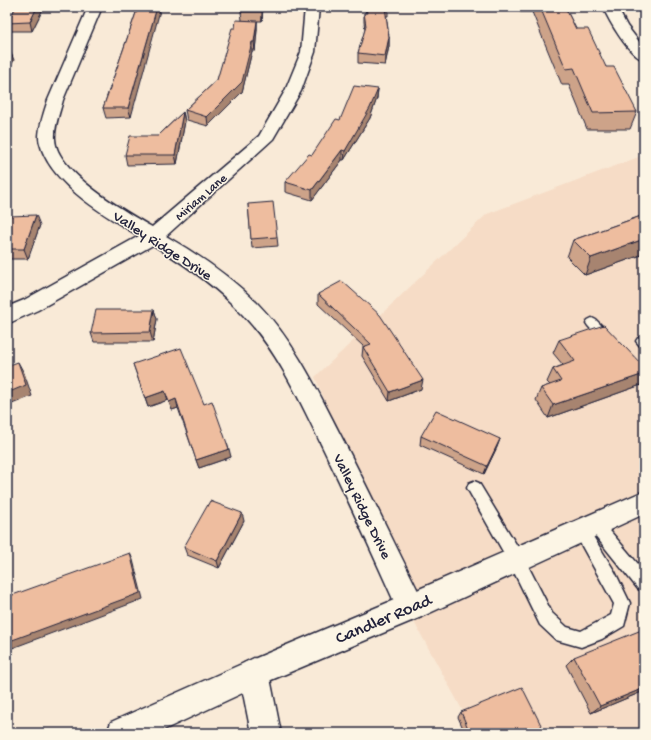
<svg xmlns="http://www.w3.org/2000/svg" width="651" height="740" viewBox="0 0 651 740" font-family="'Gochi Hand',sans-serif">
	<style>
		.built { fill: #f6dcc6 }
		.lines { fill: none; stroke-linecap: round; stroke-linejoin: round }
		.lane-casing { stroke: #22223b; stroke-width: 3 }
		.street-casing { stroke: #22223b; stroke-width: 3 }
		.secondary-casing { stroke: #22223b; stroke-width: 3 }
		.lane { fill: #fcf5e5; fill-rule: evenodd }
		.street { fill: #fcf5e5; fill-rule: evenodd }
		.secondary { fill: #fcf5e5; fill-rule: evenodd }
		.wall { fill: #cda389; stroke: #22223b }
		.shaded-wall { fill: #a7846f; stroke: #22223b }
		.building { fill: #eebd9f; stroke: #22223b }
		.labels { text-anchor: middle; stroke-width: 3; stroke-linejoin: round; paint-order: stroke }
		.far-street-label { font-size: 13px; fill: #22223b; stroke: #fcf5e5 }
		.street-label { font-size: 15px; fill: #22223b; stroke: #fcf5e5 }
		.near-street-label { font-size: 18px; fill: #22223b; stroke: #fcf5e5 }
	</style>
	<rect width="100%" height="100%" fill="#f9ead7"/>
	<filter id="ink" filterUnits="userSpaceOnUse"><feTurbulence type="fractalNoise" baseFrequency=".025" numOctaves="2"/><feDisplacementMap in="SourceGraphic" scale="8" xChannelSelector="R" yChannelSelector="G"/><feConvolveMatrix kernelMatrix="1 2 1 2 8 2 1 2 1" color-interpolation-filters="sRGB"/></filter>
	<g filter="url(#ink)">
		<path class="built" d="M644,155V733H475L413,620L315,377L487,214Z"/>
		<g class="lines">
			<defs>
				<g id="lane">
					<path d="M592,318L596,320L613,337L615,340L613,343C603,347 595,333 588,326L586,323L588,320Z"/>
					<path d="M644,335V348L640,346L636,341L638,338Z"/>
					<path d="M474,481L479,483L522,554L552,613L567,627L581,631L611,615L614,604L573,530L576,525L581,523L586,525L615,572L630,603L624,626L602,639L581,647L556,640L540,625L510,564L467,488L469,483Z"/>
					<path d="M595,517L600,519L644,571V591L638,589L590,529L587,524L590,519Z"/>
				</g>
				<g id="street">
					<path d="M88,7H102L63,100C60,112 54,126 55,139C56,172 126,212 152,227L259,136L285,91L301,52L305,7H319L315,52L301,91L273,139L166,236C199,255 231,277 258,304C294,341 317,389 340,434C368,488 394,543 421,597L425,607L421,617L411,621L401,617C375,559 349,501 321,444C299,399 278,352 243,315C217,287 186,265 153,245L38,310L7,324V307L24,300L139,236C106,216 56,187 42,150C41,146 39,142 39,138C39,126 44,112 48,100Z"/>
					<path d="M603,7H617L627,26L644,48V60C629,56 609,21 603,7Z"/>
					<path d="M254,658L264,663L269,673L281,733H251L239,673L244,663Z"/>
				</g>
				<path id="secondary" d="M644,491V514L421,617L264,683L157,733H107L111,722L244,663L401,597Z"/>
			</defs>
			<use href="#lane" class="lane-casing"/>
			<use href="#street" class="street-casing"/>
			<use href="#secondary" class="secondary-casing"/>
			<use href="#lane" class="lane"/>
			<use href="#street" class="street"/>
			<use href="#secondary" class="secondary"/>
		</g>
		<g class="wall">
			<path d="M16,7H44L32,31H10L7,23Z"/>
			<path d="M138,7L131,117L106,118L103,108Z"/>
			<path d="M263,7L262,21H257V30L255,51H252L242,92L208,126L187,120L185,110L217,80L235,28L242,20L241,12Z"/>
			<path d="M365,7H388V16H386L389,37V46L385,65L358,63V53L365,30L364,22V13H366Z"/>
			<path d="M518,7H565L576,29L606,67L637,112L630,129H587L569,85H562L532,12H520Z"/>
			<path d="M378,89L377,98L370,118L344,160H342L312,200L285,192V182Z"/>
			<path d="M183,112L185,121L177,164L127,165L125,155L158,136Z"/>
			<path d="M248,204L277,237L278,246L252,248Z"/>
			<path d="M644,215V254L585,275L567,257L573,240Z"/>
			<path d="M7,222L40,225L28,259H7Z"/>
			<path d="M318,294L421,389L389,401L362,356L363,347V346L318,304Z"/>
			<path d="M154,310L157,319L153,342H94L91,333Z"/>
			<path d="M559,340L641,385L548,418L536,400L541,388L550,385L547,382L553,369L563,365L553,353Z"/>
			<path d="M133,364L204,404L231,457L199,468L178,408L172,410L168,400L148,407Z"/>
			<path d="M421,436L500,439L497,447L484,474L420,445Z"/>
			<path d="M244,521L219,568L187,555L184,547Z"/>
			<path d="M574,657L644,691L591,713L566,665Z"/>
			<path d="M461,712L545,733H465L458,717Z"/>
		</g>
		<g class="shaded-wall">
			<path d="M37,7H44L32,31L30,22Z"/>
			<path d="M157,7H161L131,117L128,108Z"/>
			<path d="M262,7H263L262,21Z"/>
			<path d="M257,21V30L255,51L254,42Z"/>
			<path d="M389,37V46L385,65V56Z"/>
			<path d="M252,42V51L242,92L208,126L207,117Z"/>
			<path d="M10,51L14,60L7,74V58Z"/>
			<path d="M378,89L377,98L370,118L344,160L345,151Z"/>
			<path d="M183,112L185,121L177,164L175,155Z"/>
			<path d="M342,150V160L312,200V190Z"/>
			<path d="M36,215L40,225L28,259L24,249Z"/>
			<path d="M644,239V254L585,275L591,258Z"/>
			<path d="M154,310L157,319L153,342L150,332Z"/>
			<path d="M18,362L24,373L32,396L7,406V393Z"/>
			<path d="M644,374V380L641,385L548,418L553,405Z"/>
			<path d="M423,380L421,389L389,401L390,392Z"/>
			<path d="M165,391L168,400L148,407L145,398Z"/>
			<path d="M176,399L178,408L172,410L169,402Z"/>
			<path d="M500,439L497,447L484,474L487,466Z"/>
			<path d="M229,449L231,457L199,468L196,460Z"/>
			<path d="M242,513L244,521L219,568L217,561Z"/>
			<path d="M130,553L133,560L143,599L7,650V642Z"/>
			<path d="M644,688V691L591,713L600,706Z"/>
		</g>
		<g class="building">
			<path d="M16,7H37L30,22L7,23Z"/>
			<path d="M138,7H157L128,108H103Z"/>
			<path d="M242,7H262V12H241Z"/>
			<path d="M366,7H385L389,37L385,56L358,53L366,26L364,13H367Z"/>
			<path d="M540,7H565L576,29H588L606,67H614L637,112L593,113L574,68L566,69Z"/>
			<path d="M236,20L257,21L254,42H252L242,82L207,117L185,110L217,80L232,28H235Z"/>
			<path d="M7,50L10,51L7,58Z"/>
			<path d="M354,86L378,89L370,108L345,151L342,150L312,190L285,182L309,154L312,155L336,119L340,120Z"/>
			<path d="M183,112L175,155H125L130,136H158Z"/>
			<path d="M273,202L277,237L251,239L248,204Z"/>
			<path d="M36,215L24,249H7V222L9,216Z"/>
			<path d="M644,215V239L591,258L573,240Z"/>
			<path d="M342,281L380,315L423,380L390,392L363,347L371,344L318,294Z"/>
			<path d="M96,310H154L150,332L91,333Z"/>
			<path d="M604,325L644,367V374L553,405L541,388L561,381L553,369L575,361L559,340Z"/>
			<path d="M181,348L204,404L212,401L229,449L196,460L176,399L169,402L165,391L145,398L133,364Z"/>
			<path d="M18,362L26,385L7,393V366Z"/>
			<path d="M436,410L500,439L487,466L421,436Z"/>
			<path d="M210,501L242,513L217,561L184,547Z"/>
			<path d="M130,553L140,593L7,642V597Z"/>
			<path d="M644,629V688L600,706L574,657Z"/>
			<path d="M522,687L545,733H470L461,712Z"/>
		</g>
	</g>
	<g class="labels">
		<g class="far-street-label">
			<text transform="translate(200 196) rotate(-41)" y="5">Miriam Lane</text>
		</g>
		<g class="street-label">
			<text transform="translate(163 245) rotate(33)" y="5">Valley Ridge Drive</text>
			<text transform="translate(363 506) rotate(64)" y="5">Valley Ridge Drive</text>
		</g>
		<g class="near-street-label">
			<text transform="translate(383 618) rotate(-23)" y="6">Candler Road</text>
		</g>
	</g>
	<rect width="651" height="740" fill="none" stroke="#fcf5e5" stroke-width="24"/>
	<rect x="12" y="12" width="627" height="716" fill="none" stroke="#22223b" stroke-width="1.5" filter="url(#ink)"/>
</svg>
